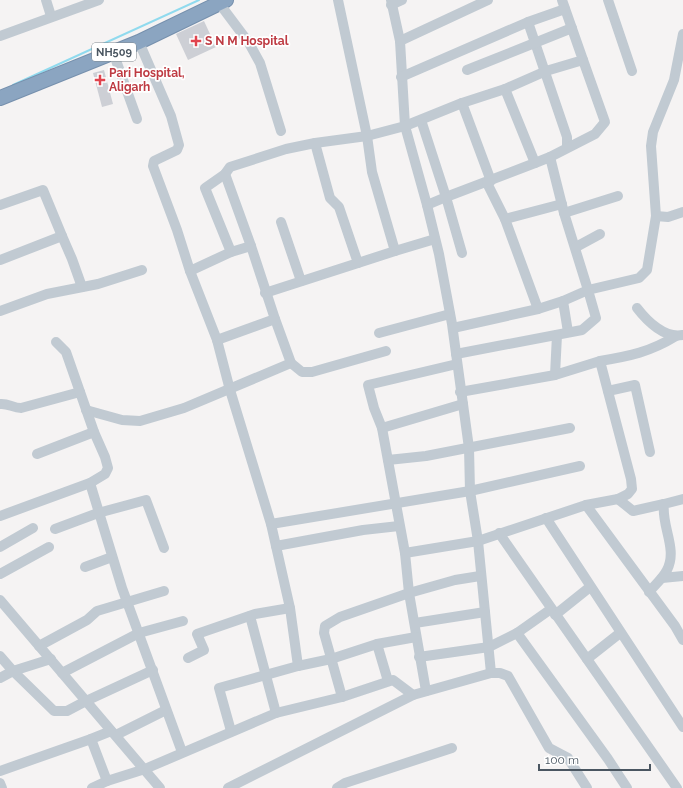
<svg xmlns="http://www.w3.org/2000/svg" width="683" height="788" viewBox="0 0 683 788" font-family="Raleway,sans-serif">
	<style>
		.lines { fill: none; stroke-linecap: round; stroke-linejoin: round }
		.stream { stroke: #90daee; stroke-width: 2 }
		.building { fill: #cdcfd5 }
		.highway-casing { stroke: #7690ad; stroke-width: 16 }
		.minor { stroke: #c1cad2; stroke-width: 10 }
		.highway { stroke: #8ba5c1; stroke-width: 14 }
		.health-dot { fill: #e0444e; stroke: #fff; stroke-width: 1.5 }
		.labels { text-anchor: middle; stroke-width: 3.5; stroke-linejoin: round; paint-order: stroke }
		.shield { fill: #fff; stroke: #808990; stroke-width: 1 }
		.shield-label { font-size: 11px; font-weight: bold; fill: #4a5661 }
		.health-label { font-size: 12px; font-weight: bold; fill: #be3a42; stroke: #fff; text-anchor: start }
	</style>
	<rect width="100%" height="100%" fill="#f5f3f3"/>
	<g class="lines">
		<path class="stream" d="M13,85L199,0"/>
	</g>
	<g class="building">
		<path d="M204,21L216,47L188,60L176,34Z"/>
		<path d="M104,70L113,104L102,107L93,73Z"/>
	</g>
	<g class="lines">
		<defs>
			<path id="highway" d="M0,98L139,42L226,0"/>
		</defs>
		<use href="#highway" class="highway-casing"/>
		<g class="minor">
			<path d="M46,0L51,16"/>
			<path d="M338,0L367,136L372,172L395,251L435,239"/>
			<path d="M391,0L400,41L405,126L427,205L439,254L452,324L469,448L470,491L478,541L491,673"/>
			<path d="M608,0L632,71"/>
			<path d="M219,3L249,43L260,63L281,131"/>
			<path d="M391,5L402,0"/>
			<path d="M528,22L567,137V147"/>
			<path d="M0,36L99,0"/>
			<path d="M400,41L488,0"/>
			<path d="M139,42L171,116L179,145L177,150L154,161L153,166L177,230L190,271L217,340L230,390L271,524L290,608L298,666"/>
			<path d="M113,52L137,119"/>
			<path d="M467,70L572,28"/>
			<path d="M401,77L528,22L565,9"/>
			<path d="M462,103L491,181"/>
			<path d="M421,120L446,197L535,163L505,89L546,71L583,60L562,0"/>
			<path d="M550,157L595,134L605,122L583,60"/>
			<path d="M535,163L550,157L564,213L588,290L563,301L568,332"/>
			<path d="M225,174L251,246"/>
			<path d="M487,183L505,219L538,309"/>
			<path d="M0,205L43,190L62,236L0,260"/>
			<path d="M427,205L446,197L462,253"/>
			<path d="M564,213L618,196"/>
			<path d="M656,216L668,217L683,212"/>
			<path d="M505,219L562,204"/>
			<path d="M281,222L301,281"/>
			<path d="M62,236L72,259L82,287"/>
			<path d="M576,247L600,234"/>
			<path d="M358,263L395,251"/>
			<path d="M190,271L231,252"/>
			<path d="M265,293L358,263L339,207L330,198L315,143"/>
			<path d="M637,308C647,321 665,339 683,335"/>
			<path d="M0,311L47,294L98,284L142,270"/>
			<path d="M275,319L251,246L231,252L205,188L225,174L230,167L286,149L315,143L367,136L405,126L462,103L505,89"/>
			<path d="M453,328L538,309L563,301"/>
			<path d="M379,333L450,314"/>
			<path d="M217,340L275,319L291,363L302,372H312L386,351"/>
			<path d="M456,354L582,330L596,318L588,290L639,278L647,270L656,216L651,146L653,132L674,80L683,34"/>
			<path d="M600,361C630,356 650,352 676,336"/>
			<path d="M608,391L635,385L650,452"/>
			<path d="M460,392L555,375"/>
			<path d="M0,404C8,403 13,408 21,408L80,392"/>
			<path d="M86,410L122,420L140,421L184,408L291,363"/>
			<path d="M382,428L374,408L368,385L457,364"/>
			<path d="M37,454L94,432"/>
			<path d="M388,460L426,456L570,428"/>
			<path d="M90,483L122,588L182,752"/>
			<path d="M618,499L633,511L664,504"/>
			<path d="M586,505L675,626L683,640"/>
			<path d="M0,516L90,483L105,474L108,468L105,457L94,432L66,352L56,342"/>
			<path d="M546,518L683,727"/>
			<path d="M271,524L470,491L580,466"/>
			<path d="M55,529L98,513L146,500L164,548"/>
			<path d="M499,533L677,788"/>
			<path d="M276,546L363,530L399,526"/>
			<path d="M0,547L33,528"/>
			<path d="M405,553L382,428L463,404"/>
			<path d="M85,567L112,557"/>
			<path d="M0,574L49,547"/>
			<path d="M662,578L683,576"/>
			<path d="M649,592C655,585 663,578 667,570C678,549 661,526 664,504L683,499"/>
			<path d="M0,600L160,788"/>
			<path d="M555,615L590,587"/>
			<path d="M250,616L276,713"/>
			<path d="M415,623L485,612"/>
			<path d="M517,633L551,609"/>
			<path d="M377,644L388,681"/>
			<path d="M39,646L87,620L97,611L164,591"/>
			<path d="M0,656L13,671L54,711H67L86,701L153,670"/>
			<path d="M419,657L489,647L517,633L608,759L627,788"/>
			<path d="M188,658L204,650L197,634L255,614L290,608"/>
			<path d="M587,659L620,633"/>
			<path d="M62,673L139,633L183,621"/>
			<path d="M0,678L13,671L51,659"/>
			<path d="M426,691L409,593L405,553L478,541L586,505L618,499L628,494L632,489L631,479L600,361L555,375L557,335"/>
			<path d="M342,697L324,633L325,626L340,617L409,593L455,580L480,576"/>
			<path d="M231,731L219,688L298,666L331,659L377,644L416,637"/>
			<path d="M116,735L166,710"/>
			<path d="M91,739L111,731"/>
			<path d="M0,771L91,739L107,781"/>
			<path d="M0,783L2,788"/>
			<path d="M92,788L107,781L145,769L276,713L342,697L393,680L413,695L491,673H500L508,676L549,748L568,758L587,788"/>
			<path d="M228,788L413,695"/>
			<path d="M337,788L345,783L452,748"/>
		</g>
		<use href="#highway" class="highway"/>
	</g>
	<g class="health-dot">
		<path d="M194 35h4v4h4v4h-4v4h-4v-4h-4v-4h4z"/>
		<path d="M98 74h4v4h4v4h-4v4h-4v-4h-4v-4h4z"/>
	</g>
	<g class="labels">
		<rect class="shield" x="92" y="43" width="44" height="18" rx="3"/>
		<g class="shield-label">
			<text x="114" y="56">NH509</text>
		</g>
		<g class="health-label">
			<text x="205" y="45">S N M Hospital</text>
			<text x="109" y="77">Pari Hospital,<tspan x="109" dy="14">Aligarh</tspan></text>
		</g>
	</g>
	<path d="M539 764v6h111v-6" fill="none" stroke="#4a5661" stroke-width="2"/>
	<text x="545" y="764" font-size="12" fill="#4a5661" stroke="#ffffff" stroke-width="3" paint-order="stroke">100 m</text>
</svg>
